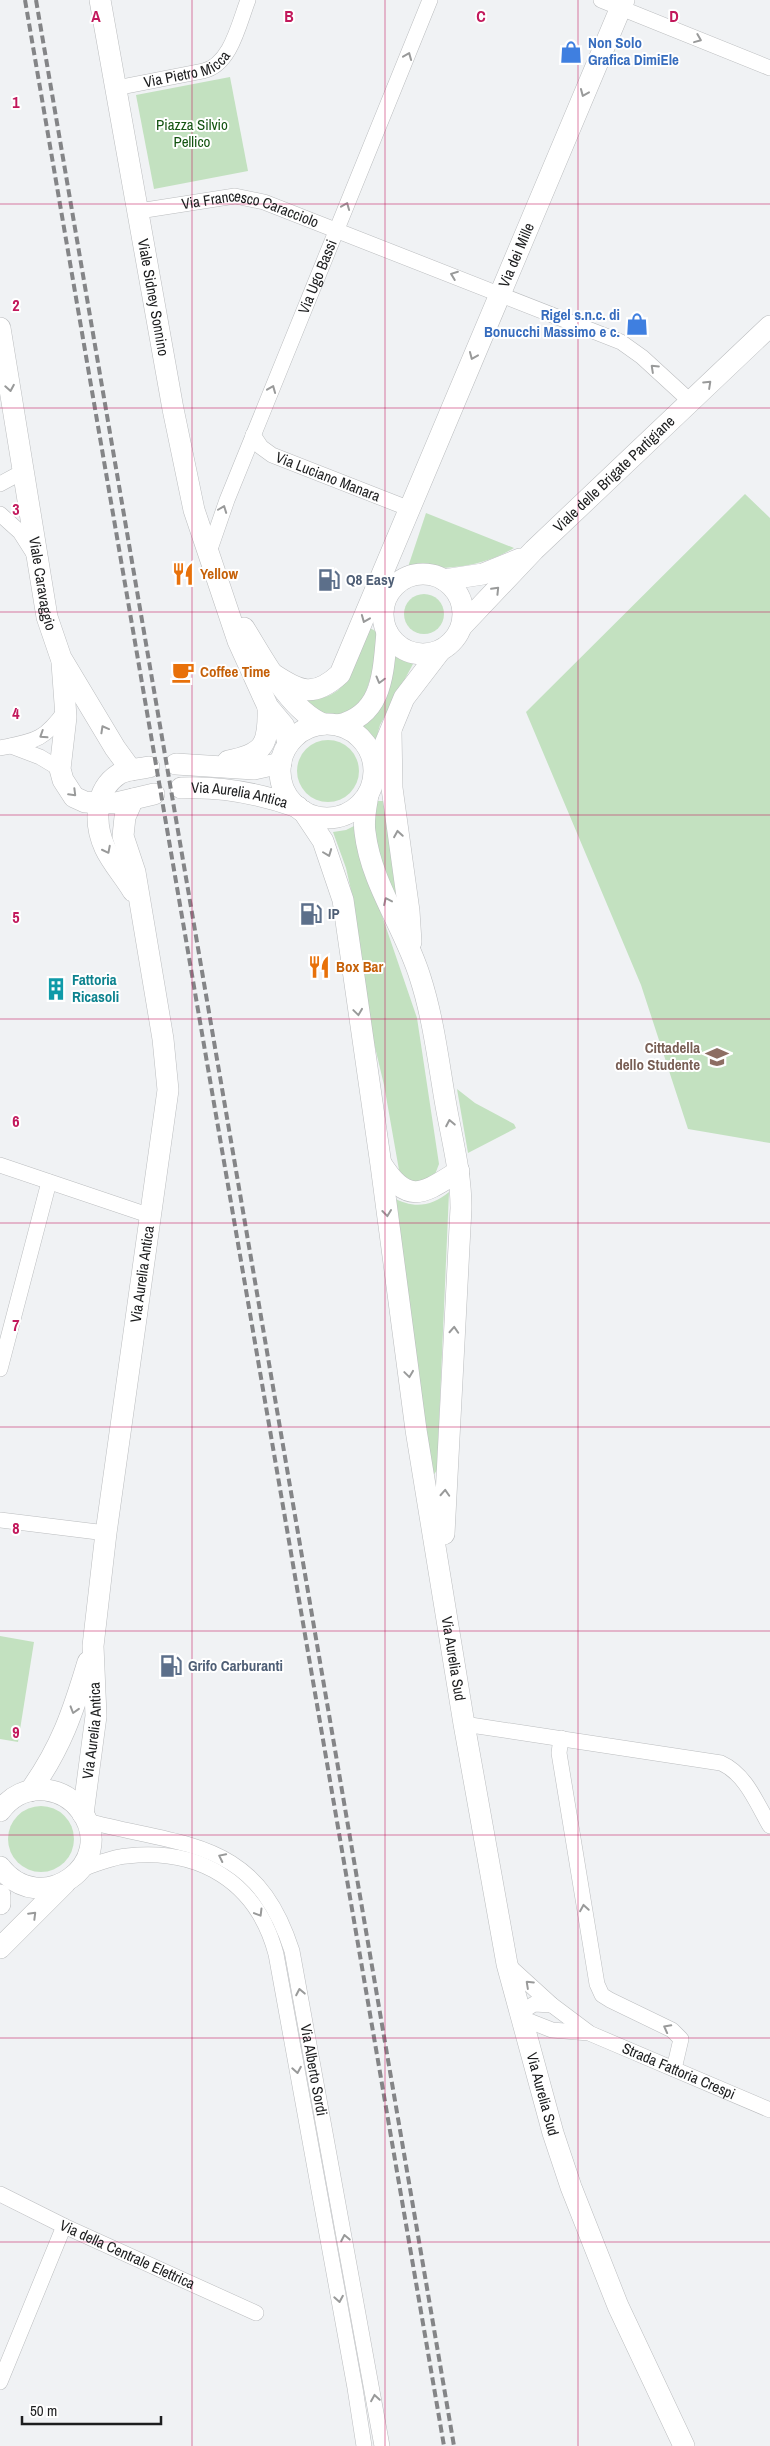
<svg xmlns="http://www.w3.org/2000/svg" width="770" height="2446" viewBox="0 0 770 2446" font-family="'Archivo Narrow',sans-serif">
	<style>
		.green { fill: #c3e1c0 }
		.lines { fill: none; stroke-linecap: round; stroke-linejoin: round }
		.street-casing { stroke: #bbbdbf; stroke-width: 16 }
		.secondary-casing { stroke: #bbbdbf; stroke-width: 22 }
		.street { stroke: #fff; stroke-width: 15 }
		.secondary { stroke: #fff; stroke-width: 21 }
		.rail { stroke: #848587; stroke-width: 4; stroke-dasharray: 8 4; stroke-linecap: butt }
		.oneway { stroke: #999a9a }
		.grid { fill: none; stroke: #c2185b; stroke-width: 1; stroke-opacity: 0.55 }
		.labels { text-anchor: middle; stroke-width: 4; stroke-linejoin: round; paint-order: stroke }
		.shop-label { font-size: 15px; font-weight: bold; fill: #366cbe; stroke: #fff; text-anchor: start }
		.street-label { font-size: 15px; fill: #1d1e1f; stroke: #fff }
		.park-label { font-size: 15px; fill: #135311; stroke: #fff }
		.food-label { font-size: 15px; font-weight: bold; fill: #c56008; stroke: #fff; text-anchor: start }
		.service-label { font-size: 15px; font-weight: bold; fill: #4e5e75; stroke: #fff; text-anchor: start }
		.culture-label { font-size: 15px; font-weight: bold; fill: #0d838f; stroke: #fff; text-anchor: start }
		.education-label { font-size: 15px; font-weight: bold; fill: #785e54; stroke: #fff; text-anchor: end }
		.grid-label { font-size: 16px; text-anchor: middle; font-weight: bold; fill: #c2185b; stroke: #fff; stroke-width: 4; stroke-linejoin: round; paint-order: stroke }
	</style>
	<rect width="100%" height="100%" fill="#f0f2f4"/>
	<g class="green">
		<path d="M230,77L248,171L154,189L136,95Z"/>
		<path d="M745,494L770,518V1143L688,1129L641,985L526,712Z"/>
		<path d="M426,513L514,548C495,559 476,565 454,567C438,569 423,566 407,570Z"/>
		<circle cx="424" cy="614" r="20"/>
		<path d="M370,628L377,632L378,656L362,703L342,717L327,716L301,700C350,701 352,670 366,632Z"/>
		<path d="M393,656L413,664L380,725L375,743L360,728L372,718Z"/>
		<circle cx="328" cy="771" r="31"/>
		<path d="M378,801H383L405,905L403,908C385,876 365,839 378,801Z"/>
		<path d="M358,824L364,863L417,1018L439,1164L434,1177L423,1184L406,1180L399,1170L384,1085L374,1043L353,899L346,868L333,832L346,830Z"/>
		<path d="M457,1089L475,1103L514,1124L516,1128L468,1153Z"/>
		<path d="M449,1192L437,1470L433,1476L392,1197C413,1209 431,1207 449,1192Z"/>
		<path d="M0,1636L34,1642L18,1742L0,1739Z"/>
		<circle cx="41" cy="1839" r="33"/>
	</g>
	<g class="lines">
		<defs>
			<g id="street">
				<path d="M601,0L770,68"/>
				<path id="s1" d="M116,88L203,71C231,65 239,23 248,0"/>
				<path id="s2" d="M139,211L235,196L264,202L621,342L642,357L690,401"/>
				<path id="s3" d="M253,435L261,447L272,455L410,509"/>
				<path d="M0,484L24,471"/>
				<path d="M0,514L20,532L34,554"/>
				<path id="s4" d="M208,555L227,500L430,0"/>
				<path d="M11,746L40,757L60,769"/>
				<path d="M0,748C34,741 44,741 65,711"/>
				<path d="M0,1165L151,1216"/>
				<path d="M0,1369L49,1182"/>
				<path d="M0,1520L106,1533"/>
				<path d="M464,1724L721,1763C746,1774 757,1804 770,1826"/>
				<path d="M561,1738L559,1753L597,1984L602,1995L610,2000L672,2030L681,2039L674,2069"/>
				<path id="s5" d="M87,1821C185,1847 256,1838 292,1951L382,2446"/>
				<path d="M79,1870C94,1865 111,1857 127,1856C200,1848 257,1882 276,1954L355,2388L364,2446"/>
				<path d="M507,1964L552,2005L588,2032"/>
				<path id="s6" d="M552,2005L534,2004L520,2013L529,2021L552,2030L589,2033L770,2110"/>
				<path id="s7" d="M0,2194L64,2226L256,2313"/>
				<path d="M0,2382L64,2226"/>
			</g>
			<g id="secondary">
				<path id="s8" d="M100,0L173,409L194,510L238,641L268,707L284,726L288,744"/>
				<path id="s9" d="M0,328L47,617L61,658L115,748L131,770"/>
				<circle cx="423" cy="614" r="40"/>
				<path d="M444,580L483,574L520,559"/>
				<path id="s10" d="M462,626L534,550L770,326"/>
				<path d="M244,628C263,658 289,710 323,724"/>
				<path d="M62,663L66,717L60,769L63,780L74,797L85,802L116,803L154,794"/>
				<path id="s11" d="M273,674C300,692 314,698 340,674L624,0"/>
				<circle cx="327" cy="771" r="47"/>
				<path d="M338,725C384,715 383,671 387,632"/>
				<path d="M391,732L392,788L409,911L411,942"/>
				<path d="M385,744L404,698L440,651"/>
				<path d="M228,761C265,754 269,744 268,707"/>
				<path d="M176,764L254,769L281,763"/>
				<path id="s12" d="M181,788C220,786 261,794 298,807"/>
				<path d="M368,795C366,807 363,820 365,832C371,884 405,928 420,977C433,1017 438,1059 445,1100C451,1136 461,1171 461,1208L444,1534"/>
				<path id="s13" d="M303,811L323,841L343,900L381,1165L416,1430L464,1724L507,1964L553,2133L571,2187L618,2306L684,2446"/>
				<path d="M133,891C124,876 112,863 105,848C94,824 94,790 119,774C127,769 140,769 149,767"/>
				<path d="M382,1165C409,1207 425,1192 459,1171"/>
				<path d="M30,1791C61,1748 73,1712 88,1662"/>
				<path d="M0,1811C11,1796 27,1788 46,1790C60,1792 73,1799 81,1811C119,1863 41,1920 0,1867"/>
				<path id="s14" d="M83,1814L96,1716L93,1646L106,1533L168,1090L163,1039L135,872L123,836L125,817L133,799"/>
				<path d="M0,1895V1904"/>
				<path d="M0,1948L65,1883"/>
			</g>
		</defs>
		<use href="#street" class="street-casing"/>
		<use href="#secondary" class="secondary-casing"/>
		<use href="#street" class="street"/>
		<use href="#secondary" class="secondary"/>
		<g class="rail">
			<path d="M25,0L444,2446"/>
			<path d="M36,0L454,2446"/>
		</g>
	</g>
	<defs><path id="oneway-chevron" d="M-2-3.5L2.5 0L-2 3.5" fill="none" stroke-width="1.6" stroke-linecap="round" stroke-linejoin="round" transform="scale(1.25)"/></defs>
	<g class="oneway">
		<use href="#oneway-chevron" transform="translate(698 39) rotate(22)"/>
		<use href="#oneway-chevron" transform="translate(408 56) rotate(-68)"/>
		<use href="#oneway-chevron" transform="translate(584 93) rotate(113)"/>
		<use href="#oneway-chevron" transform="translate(346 206) rotate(-68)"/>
		<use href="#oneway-chevron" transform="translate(454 275) rotate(-159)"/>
		<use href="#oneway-chevron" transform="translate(473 356) rotate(113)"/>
		<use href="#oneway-chevron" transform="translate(654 368) rotate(-137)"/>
		<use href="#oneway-chevron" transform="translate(708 384) rotate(-43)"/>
		<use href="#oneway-chevron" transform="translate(10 388) rotate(80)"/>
		<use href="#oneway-chevron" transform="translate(272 389) rotate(-68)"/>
		<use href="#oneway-chevron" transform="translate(223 509) rotate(-69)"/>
		<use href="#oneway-chevron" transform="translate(496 590) rotate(-46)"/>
		<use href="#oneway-chevron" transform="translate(365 619) rotate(112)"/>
		<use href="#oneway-chevron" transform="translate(380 680) rotate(105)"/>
		<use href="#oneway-chevron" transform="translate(104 729) rotate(-119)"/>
		<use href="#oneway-chevron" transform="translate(43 735) rotate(147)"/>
		<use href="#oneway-chevron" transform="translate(73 793) rotate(45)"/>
		<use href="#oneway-chevron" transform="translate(398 834) rotate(-99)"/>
		<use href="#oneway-chevron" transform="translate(107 850) rotate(63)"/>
		<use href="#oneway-chevron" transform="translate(328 853) rotate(69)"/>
		<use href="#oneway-chevron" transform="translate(387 901) rotate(-115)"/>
		<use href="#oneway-chevron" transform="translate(358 1012) rotate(82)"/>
		<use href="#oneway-chevron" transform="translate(450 1123) rotate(-101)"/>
		<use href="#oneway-chevron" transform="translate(387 1213) rotate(83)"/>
		<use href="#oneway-chevron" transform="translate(454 1330) rotate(-87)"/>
		<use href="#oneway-chevron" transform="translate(409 1374) rotate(82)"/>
		<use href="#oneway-chevron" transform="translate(445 1493) rotate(-87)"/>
		<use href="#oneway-chevron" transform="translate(74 1710) rotate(107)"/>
		<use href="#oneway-chevron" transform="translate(222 1857) rotate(-154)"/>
		<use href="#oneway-chevron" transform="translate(584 1908) rotate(-99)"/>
		<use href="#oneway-chevron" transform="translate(259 1913) rotate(59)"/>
		<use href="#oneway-chevron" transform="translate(33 1915) rotate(-45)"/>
		<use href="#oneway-chevron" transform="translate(529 1984) rotate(-137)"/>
		<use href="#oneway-chevron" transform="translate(300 1992) rotate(-101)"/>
		<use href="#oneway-chevron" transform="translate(667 2028) rotate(-152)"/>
		<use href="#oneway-chevron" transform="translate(297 2070) rotate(80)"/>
		<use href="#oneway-chevron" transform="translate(345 2238) rotate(-101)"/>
		<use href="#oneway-chevron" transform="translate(339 2299) rotate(80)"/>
		<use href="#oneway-chevron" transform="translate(375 2398) rotate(-99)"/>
	</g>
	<path class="grid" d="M192,0V2446M385,0V2446M578,0V2446M0,204H770M0,408H770M0,612H770M0,815H770M0,1019H770M0,1223H770M0,1427H770M0,1631H770M0,1835H770M0,2038H770M0,2242H770"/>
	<defs>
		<symbol id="shop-bare" viewBox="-9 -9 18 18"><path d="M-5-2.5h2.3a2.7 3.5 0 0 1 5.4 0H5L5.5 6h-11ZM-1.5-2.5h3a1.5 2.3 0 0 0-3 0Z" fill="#3f7fe0" stroke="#fff" stroke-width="2.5" paint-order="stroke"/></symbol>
		<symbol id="restaurant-bare" viewBox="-9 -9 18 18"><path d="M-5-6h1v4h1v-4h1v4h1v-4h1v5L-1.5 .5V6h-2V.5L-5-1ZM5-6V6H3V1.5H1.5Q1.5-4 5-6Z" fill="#e8710a" stroke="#fff" stroke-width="2.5" paint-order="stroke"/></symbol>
		<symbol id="fuel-bare" viewBox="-9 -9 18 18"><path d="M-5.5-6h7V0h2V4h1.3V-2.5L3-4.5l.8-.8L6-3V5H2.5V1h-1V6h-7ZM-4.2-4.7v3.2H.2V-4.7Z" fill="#5c6f8a" stroke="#fff" stroke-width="2.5" paint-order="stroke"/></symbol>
		<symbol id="cafe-bare" viewBox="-9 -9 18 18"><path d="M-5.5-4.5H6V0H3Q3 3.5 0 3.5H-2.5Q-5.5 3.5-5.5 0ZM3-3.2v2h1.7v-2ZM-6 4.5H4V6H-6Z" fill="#e8710a" stroke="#fff" stroke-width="2.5" paint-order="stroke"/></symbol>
		<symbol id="building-bare" viewBox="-9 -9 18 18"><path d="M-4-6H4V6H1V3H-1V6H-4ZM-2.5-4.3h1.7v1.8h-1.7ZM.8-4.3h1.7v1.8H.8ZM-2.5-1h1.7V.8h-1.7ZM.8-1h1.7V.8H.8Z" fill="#0f9aa8" stroke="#fff" stroke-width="2.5" paint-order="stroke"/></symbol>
		<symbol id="school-bare" viewBox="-9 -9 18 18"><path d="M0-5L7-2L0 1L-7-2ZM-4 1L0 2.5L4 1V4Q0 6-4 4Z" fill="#8d6e63" stroke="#fff" stroke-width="2.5" paint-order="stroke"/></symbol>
	</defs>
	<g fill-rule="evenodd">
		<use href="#shop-bare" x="555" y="36" width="32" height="32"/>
		<use href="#shop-bare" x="621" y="308" width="32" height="32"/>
		<use href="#restaurant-bare" x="167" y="558" width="32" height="32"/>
		<use href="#fuel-bare" x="313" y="564" width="32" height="32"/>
		<use href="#cafe-bare" x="167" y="656" width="32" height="32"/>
		<use href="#fuel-bare" x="295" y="898" width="32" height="32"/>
		<use href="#restaurant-bare" x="303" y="951" width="32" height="32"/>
		<use href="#building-bare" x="40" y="973" width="32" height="32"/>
		<use href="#school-bare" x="701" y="1041" width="32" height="32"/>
		<use href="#fuel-bare" x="155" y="1650" width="32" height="32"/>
	</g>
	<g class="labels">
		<g class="shop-label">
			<text x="588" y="48">Non Solo<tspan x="588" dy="17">Grafica DimiEle</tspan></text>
			<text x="620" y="320" text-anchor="end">Rigel s.n.c. di<tspan x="620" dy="17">Bonucchi Massimo e c.</tspan></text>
		</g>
		<g class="street-label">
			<text dy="5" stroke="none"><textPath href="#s1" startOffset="74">Via Pietro Micca</textPath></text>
			<text dy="5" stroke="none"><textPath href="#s2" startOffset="114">Via Francesco Caracciolo</textPath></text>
			<text dy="5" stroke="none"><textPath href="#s11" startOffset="530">Via dei Mille</textPath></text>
			<text dy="5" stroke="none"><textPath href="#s4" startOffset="299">Via Ugo Bassi</textPath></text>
			<text dy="5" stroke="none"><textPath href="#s8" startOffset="302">Viale Sidney Sonnino</textPath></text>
			<text dy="5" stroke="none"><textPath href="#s10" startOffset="215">Viale delle Brigate Partigiane</textPath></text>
			<text dy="5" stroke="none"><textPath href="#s3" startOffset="88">Via Luciano Manara</textPath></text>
			<text dy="5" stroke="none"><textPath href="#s9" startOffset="259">Viale Caravaggio</textPath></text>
			<text dy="5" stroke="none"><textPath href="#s12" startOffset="59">Via Aurelia Antica</textPath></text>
			<text dy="5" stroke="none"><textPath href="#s14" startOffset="544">Via Aurelia Antica</textPath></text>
			<text dy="5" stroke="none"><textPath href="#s13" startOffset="865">Via Aurelia Sud</textPath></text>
			<text dy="5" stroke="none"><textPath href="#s14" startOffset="84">Via Aurelia Antica</textPath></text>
			<text dy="5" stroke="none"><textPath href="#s5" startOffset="381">Via Alberto Sordi</textPath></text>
			<text dy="5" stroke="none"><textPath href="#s6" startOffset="206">Strada Fattoria Crespi</textPath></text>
			<text dy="5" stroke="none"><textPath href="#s13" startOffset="1310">Via Aurelia Sud</textPath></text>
			<text dy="5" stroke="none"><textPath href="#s7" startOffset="141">Via della Centrale Elettrica</textPath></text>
		</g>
		<g class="park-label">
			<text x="192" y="130">Piazza Silvio<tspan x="192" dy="17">Pellico</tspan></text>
		</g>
		<g class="food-label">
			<text x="200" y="579">Yellow</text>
			<text x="200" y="677">Coffee Time</text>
			<text x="336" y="972">Box Bar</text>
		</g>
		<g class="service-label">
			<text x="346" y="585">Q8 Easy</text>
			<text x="328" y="919">IP</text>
			<text x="188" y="1671">Grifo Carburanti</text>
		</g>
		<g class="culture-label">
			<text x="72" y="985">Fattoria<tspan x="72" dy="17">Ricasoli</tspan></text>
		</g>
		<g class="education-label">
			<text x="700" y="1053">Cittadella<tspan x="700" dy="17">dello Studente</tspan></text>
		</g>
	</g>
	<g class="grid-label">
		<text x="96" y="22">A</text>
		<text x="289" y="22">B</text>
		<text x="481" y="22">C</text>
		<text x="674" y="22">D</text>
		<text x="16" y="108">1</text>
		<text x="16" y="311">2</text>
		<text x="16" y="515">3</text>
		<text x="16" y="719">4</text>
		<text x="16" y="923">5</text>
		<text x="16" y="1127">6</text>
		<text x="16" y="1331">7</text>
		<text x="16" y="1534">8</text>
		<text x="16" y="1738">9</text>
	</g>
	<path d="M22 2416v8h139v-8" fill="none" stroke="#1d1e1f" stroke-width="2.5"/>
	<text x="30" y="2416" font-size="15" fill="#1d1e1f" stroke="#ffffff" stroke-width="4" paint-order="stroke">50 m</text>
</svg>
